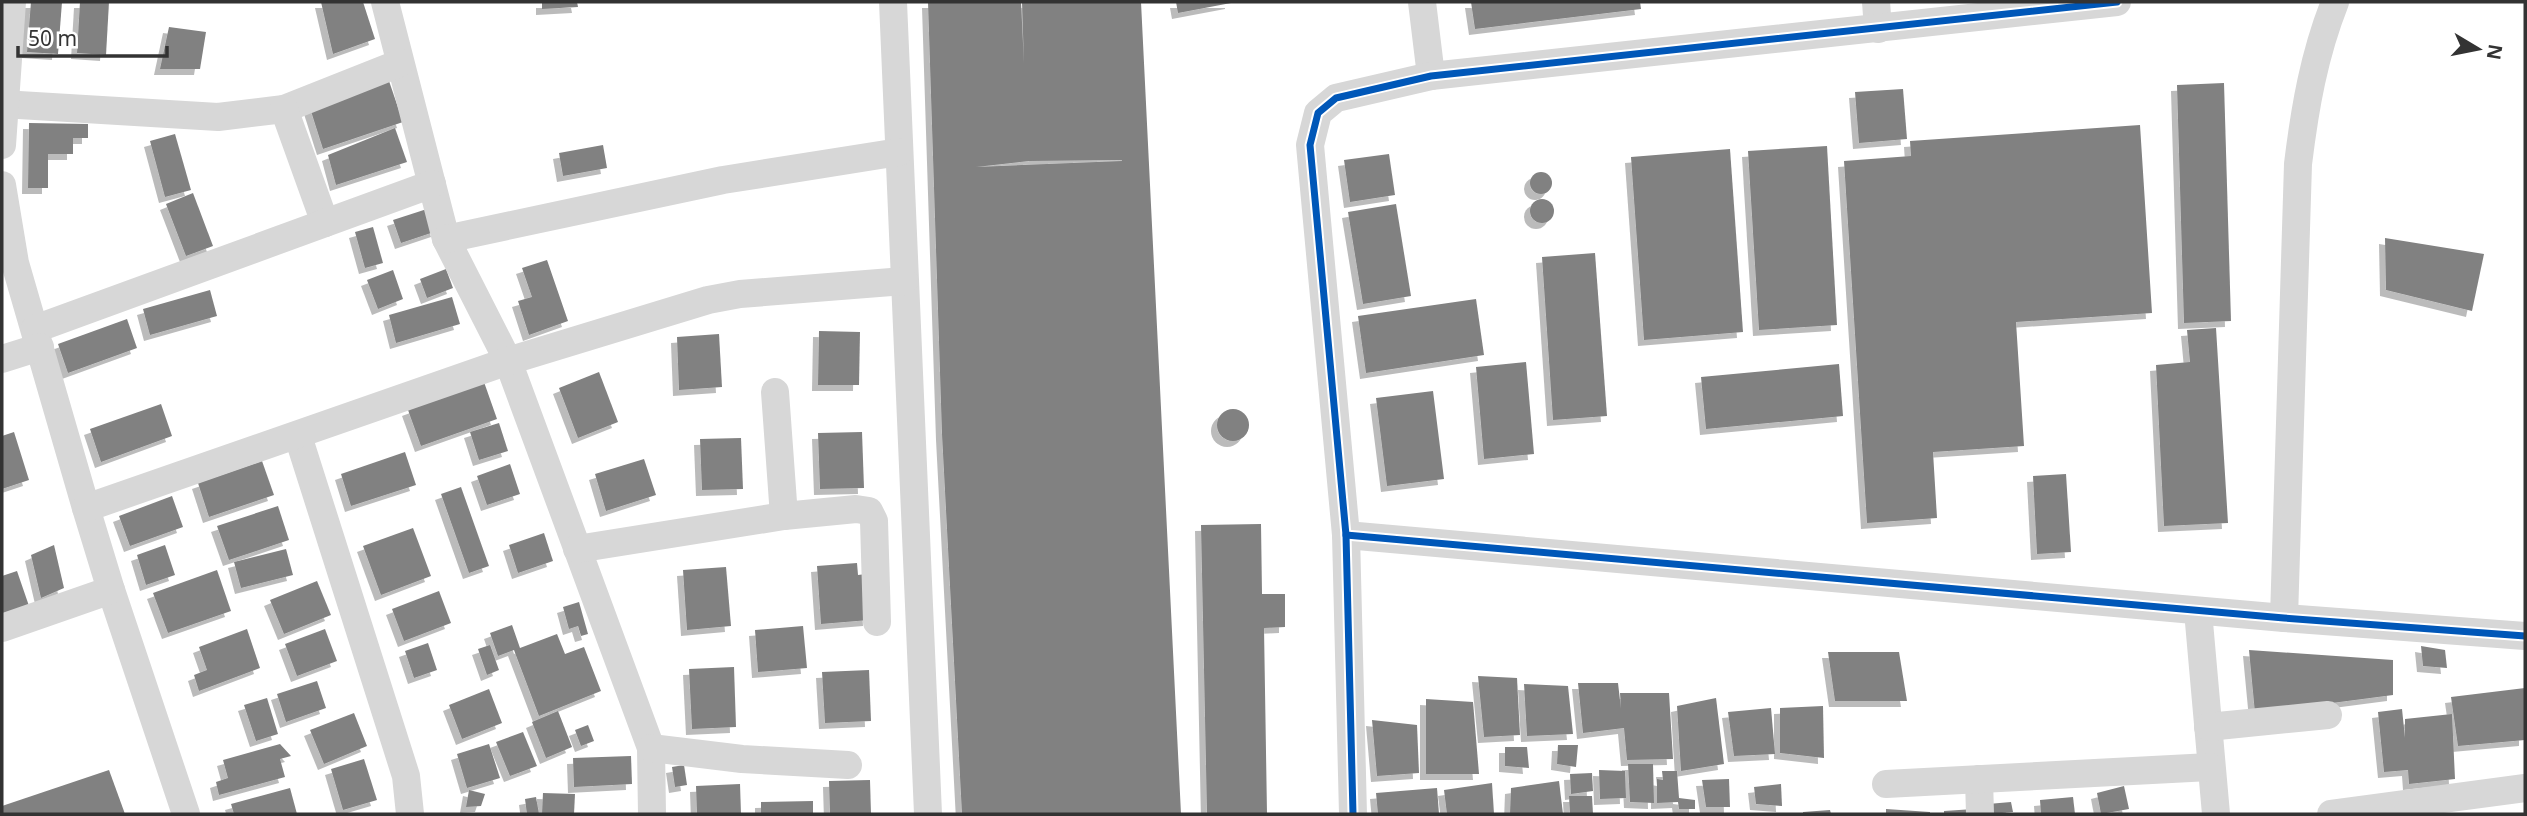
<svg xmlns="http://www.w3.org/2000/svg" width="2527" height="816" viewBox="0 0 2527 816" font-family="'Noto Sans',sans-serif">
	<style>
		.building { fill: #818181; fill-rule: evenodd; filter: url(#shadow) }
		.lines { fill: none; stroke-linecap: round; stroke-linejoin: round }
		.minor { stroke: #d7d7d7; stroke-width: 28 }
		.cycleway-casing { stroke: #fff; stroke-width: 11 }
		.cycleway { stroke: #0057b8; stroke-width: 7 }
	</style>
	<defs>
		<filter id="shadow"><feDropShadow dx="-6" dy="6" stdDeviation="0" flood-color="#0004"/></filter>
	</defs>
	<rect width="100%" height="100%" fill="#fff"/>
	<g class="building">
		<path d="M31,2H62L58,54L27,52Z"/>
		<path d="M80,2H109L106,55L77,53Z"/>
		<path d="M321,2H363L375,39L333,54Z"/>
		<path d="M542,2H577L578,7L542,9Z"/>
		<path d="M928,2H1021L1024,64L1022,2H1141L1181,814H962L942,434ZM1029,161L1122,160V161L976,167Z"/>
		<path d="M1176,2H1231V3L1178,13Z"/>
		<path d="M1471,2H1640L1641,9L1475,29Z"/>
		<path d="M169,27L206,32L200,69H160Z"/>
		<path d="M389,81L403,122L323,149L310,108Z"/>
		<path d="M2224,83L2231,321L2184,323L2177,85Z"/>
		<path d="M1903,89L1907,139L1859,143L1855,92Z"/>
		<path d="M29,123L88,124V138H73V154H48V188H28Z"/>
		<path d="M2140,125L2152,313L2016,322L2024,446L1933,452L1937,518L1867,523L1844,161L1911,156L1910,141Z"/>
		<path d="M395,128L407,162L336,185L328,155Z"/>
		<path d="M175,134L191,190L165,197L150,141Z"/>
		<path d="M603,145L607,168L563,176L559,153Z"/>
		<path d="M1827,146L1837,325L1759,330L1748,151Z"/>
		<path d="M1730,149L1743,332L1644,340L1631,157Z"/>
		<path d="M1389,154L1395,195L1350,202L1344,160Z"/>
		<circle cx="1541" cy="183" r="11"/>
		<path d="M193,193L213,246L186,256L166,204Z"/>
		<circle cx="1542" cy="211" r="12"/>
		<path d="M1396,204L1411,296L1363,304L1348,212Z"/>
		<path d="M430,208L437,231L401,243L393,220Z"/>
		<path d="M373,227L383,263L365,268L355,232Z"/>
		<path d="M2385,238L2484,254L2472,311L2386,290Z"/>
		<path d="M1595,253L1607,416L1553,420L1542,257Z"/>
		<path d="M547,260L568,321L529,335L518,301L532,297L522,268Z"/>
		<path d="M446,269L453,288L427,298L420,279Z"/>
		<path d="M393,270L403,299L378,309L367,280Z"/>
		<path d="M210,290L217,316L150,335L143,309Z"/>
		<path d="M452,297L460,324L396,343L389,315Z"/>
		<path d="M1476,299L1484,355L1366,373L1358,316Z"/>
		<path d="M127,319L137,348L68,373L58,344Z"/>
		<path d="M2216,328L2228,523L2164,526L2156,365L2190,362L2187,330Z"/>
		<path d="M819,331L860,332L859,385H818Z"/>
		<path d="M719,334L722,387L679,390L677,337Z"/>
		<path d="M1526,362L1534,454L1484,459L1476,367Z"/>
		<path d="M1839,364L1843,416L1706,429L1701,377Z"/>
		<path d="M599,372L618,422L578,438L559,388Z"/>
		<path d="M484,382L497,419L421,446L408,410Z"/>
		<path d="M1433,391L1444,479L1387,486L1376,398Z"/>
		<path d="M161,404L172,436L101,462L90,429Z"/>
		<circle cx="1233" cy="425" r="16"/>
		<path d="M499,423L508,451L479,460L470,432Z"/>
		<path d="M14,432L29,480L2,489V436Z"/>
		<path d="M862,432L864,488L820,489L818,433Z"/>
		<path d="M741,438L743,489L702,490L700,439Z"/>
		<path d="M405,452L416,485L351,506L341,474Z"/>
		<path d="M644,459L656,495L606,511L595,474Z"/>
		<path d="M262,461L274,495L209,517L198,483Z"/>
		<path d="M510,464L520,494L487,505L477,476Z"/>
		<path d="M2066,474L2071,552L2037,554L2033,476Z"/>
		<path d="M461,487L489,566L469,573L441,494Z"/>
		<path d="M172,496L183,527L130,546L119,516Z"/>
		<path d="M278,506L289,540L229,560L217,526Z"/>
		<path d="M1261,524L1262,594H1285V627L1264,628L1267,814H1207L1201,525Z"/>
		<path d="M413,528L431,576L381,595L363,546Z"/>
		<path d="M544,533L553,561L518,573L509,545Z"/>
		<path d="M54,545L64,588L41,598L31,555Z"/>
		<path d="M165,545L175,575L146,585L137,555Z"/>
		<path d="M286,549L293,575L241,588L234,562Z"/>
		<path d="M857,563L858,575L866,574L869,620L821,624L817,566Z"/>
		<path d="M726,567L731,626L687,630L683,570Z"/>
		<path d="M217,570L231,611L168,633L153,593Z"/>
		<path d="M17,571L29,606L2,615V576Z"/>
		<path d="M317,581L331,615L284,634L270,600Z"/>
		<path d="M439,591L451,623L404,641L392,609Z"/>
		<path d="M579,602L588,634L581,636L578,626L569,629L563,607Z"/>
		<path d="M512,625L520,648L557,634L565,654L584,647L601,691L539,716L514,650L498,656L490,633Z"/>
		<path d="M803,626L807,668L758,672L755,630Z"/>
		<path d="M247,629L260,668L199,691L194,675L207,670L199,647Z"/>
		<path d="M325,629L337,661L297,676L285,644Z"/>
		<path d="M428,643L437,670L414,678L405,651Z"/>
		<path d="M490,645L499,670L487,675L478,649Z"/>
		<path d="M2421,646L2445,650L2447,668L2423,666Z"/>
		<path d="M2249,650L2393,660V695L2255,713Z"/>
		<path d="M1828,652H1899L1907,701H1835Z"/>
		<path d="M734,667L736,727L692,729L689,669Z"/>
		<path d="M869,670L871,721L825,723L822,672Z"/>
		<path d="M1478,676L1517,678L1520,735L1484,737Z"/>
		<path d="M317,681L326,708L286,722L277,694Z"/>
		<path d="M1578,683H1618L1621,709L1620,693H1669L1673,759L1627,760L1624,728L1583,733Z"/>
		<path d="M1524,684L1568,686L1573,734L1527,736Z"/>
		<path d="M2525,688V740L2458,746L2451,697Z"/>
		<path d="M489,689L502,723L462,739L449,705Z"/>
		<path d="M267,698L278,734L256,741L244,705Z"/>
		<path d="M1716,698L1724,764L1681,771L1677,706Z"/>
		<path d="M1426,699L1473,702L1479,774H1426Z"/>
		<path d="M1823,706L1824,758L1780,753V708Z"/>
		<path d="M1771,708L1775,754L1734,756L1728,712Z"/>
		<path d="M2402,709L2405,738V719L2452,714L2455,779L2409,784L2408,770L2384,772L2378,712Z"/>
		<path d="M558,711L572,747L546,758L532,722Z"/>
		<path d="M354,713L367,746L324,764L310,730Z"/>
		<path d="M1372,720L1417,725L1419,773L1377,776Z"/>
		<path d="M588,725L594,741L581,746L575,730Z"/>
		<path d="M523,732L537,766L510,776L496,742Z"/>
		<path d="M280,744L291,756L280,759L285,777L219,795L216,782L228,778L223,760Z"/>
		<path d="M489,744L500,778L467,788L457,754Z"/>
		<path d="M1558,745H1578L1576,767L1557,764Z"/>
		<path d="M1505,747H1527L1529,768L1505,766Z"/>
		<path d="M631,756L632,784L574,787L573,758Z"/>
		<path d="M364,759L377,800L343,810L331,769Z"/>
		<path d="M1628,764H1653L1654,803L1630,802Z"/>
		<path d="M684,765L687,785L675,787L672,767Z"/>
		<path d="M109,770L125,814H2V806Z"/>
		<path d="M1599,770L1625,771L1626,798L1600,799Z"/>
		<path d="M1662,771H1677L1679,798L1695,800V809H1679L1678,802L1657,803V779L1663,780Z"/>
		<path d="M1592,773L1593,791L1571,794L1570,774Z"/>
		<path d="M1729,779L1730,807H1706L1702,780Z"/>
		<path d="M870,780L871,814H830L829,781Z"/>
		<path d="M1559,781L1563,814H1510L1511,788Z"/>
		<path d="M1492,783L1494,814H1447L1444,790Z"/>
		<path d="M740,784L741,814H697L696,786Z"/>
		<path d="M1781,784L1782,806L1756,804L1754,787Z"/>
		<path d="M2124,786L2129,809L2101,814L2097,793Z"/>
		<path d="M290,788L297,814H234L231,804Z"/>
		<path d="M1437,788L1439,814H1378L1376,793Z"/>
		<path d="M469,790L485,794L481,806L466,807Z"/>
		<path d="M543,793L575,794L574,814H542Z"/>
		<path d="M1569,796H1592L1593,814H1570Z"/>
		<path d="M536,797L539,814H527L525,799Z"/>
		<path d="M2073,797L2075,814H2041L2040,800Z"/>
		<path d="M813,801V814H761V802Z"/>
		<path d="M2011,802L2013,812L1990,814L1988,804Z"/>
		<path d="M1886,809L1930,812V814H1886Z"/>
		<path d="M1974,809V814H1944V811Z"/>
		<path d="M1830,810L1831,814H1803V812Z"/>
	</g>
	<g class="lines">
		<g class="minor">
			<path d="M385,2L446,239L508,361L651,748L652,814"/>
			<path d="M893,2L928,814"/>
			<path d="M1422,2L1431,76"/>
			<path d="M1876,2L1878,29"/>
			<path d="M2,104L218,117L284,109L400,63"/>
			<path d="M284,109L325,223"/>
			<path d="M2,145L12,2"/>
			<path d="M2,185L15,263L86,508L111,590L186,814"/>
			<path d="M446,239L723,180L899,152"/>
			<path d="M35,329L432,184"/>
			<path d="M2,359L40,347"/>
			<path d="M775,392L784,516"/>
			<path d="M298,436L406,776L410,814"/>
			<path d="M86,508L508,361L708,300L740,294L904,281"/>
			<path d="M1346,535L2284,618L2525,636"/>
			<path d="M577,549L784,516L856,509L869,511L874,521L877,622"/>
			<path d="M2198,611L2216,814"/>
			<path d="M2284,618L2298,164C2305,107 2314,55 2335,2"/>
			<path d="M2,628L111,590"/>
			<path d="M2208,727L2328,715"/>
			<path d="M651,748L742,759L848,765"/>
			<path d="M1979,779L1980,814"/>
			<path d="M1886,784L2210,767"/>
			<path d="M1353,814L1346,535L1310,145L1318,113L1336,98L1431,76L2117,2"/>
			<path d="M2331,814L2525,788"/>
		</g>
		<defs>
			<g id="cycleway">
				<path d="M1346,535L2284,618L2525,636"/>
				<path d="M1353,814L1346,535L1310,145L1318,113L1336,98L1431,76L2117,2"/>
			</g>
		</defs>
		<use href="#cycleway" class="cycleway-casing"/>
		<use href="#cycleway" class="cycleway"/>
	</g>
	<rect width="2527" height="816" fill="none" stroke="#333333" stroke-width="7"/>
	<g transform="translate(2478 49) rotate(100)" stroke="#ffffff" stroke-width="5" paint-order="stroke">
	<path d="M0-5L12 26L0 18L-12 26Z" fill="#333333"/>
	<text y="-10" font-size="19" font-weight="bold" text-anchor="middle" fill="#333333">N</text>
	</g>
	<path d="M18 46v10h149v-10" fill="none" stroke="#333333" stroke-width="3.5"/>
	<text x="28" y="46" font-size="21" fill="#333333" stroke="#ffffff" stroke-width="5" paint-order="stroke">50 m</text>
</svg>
